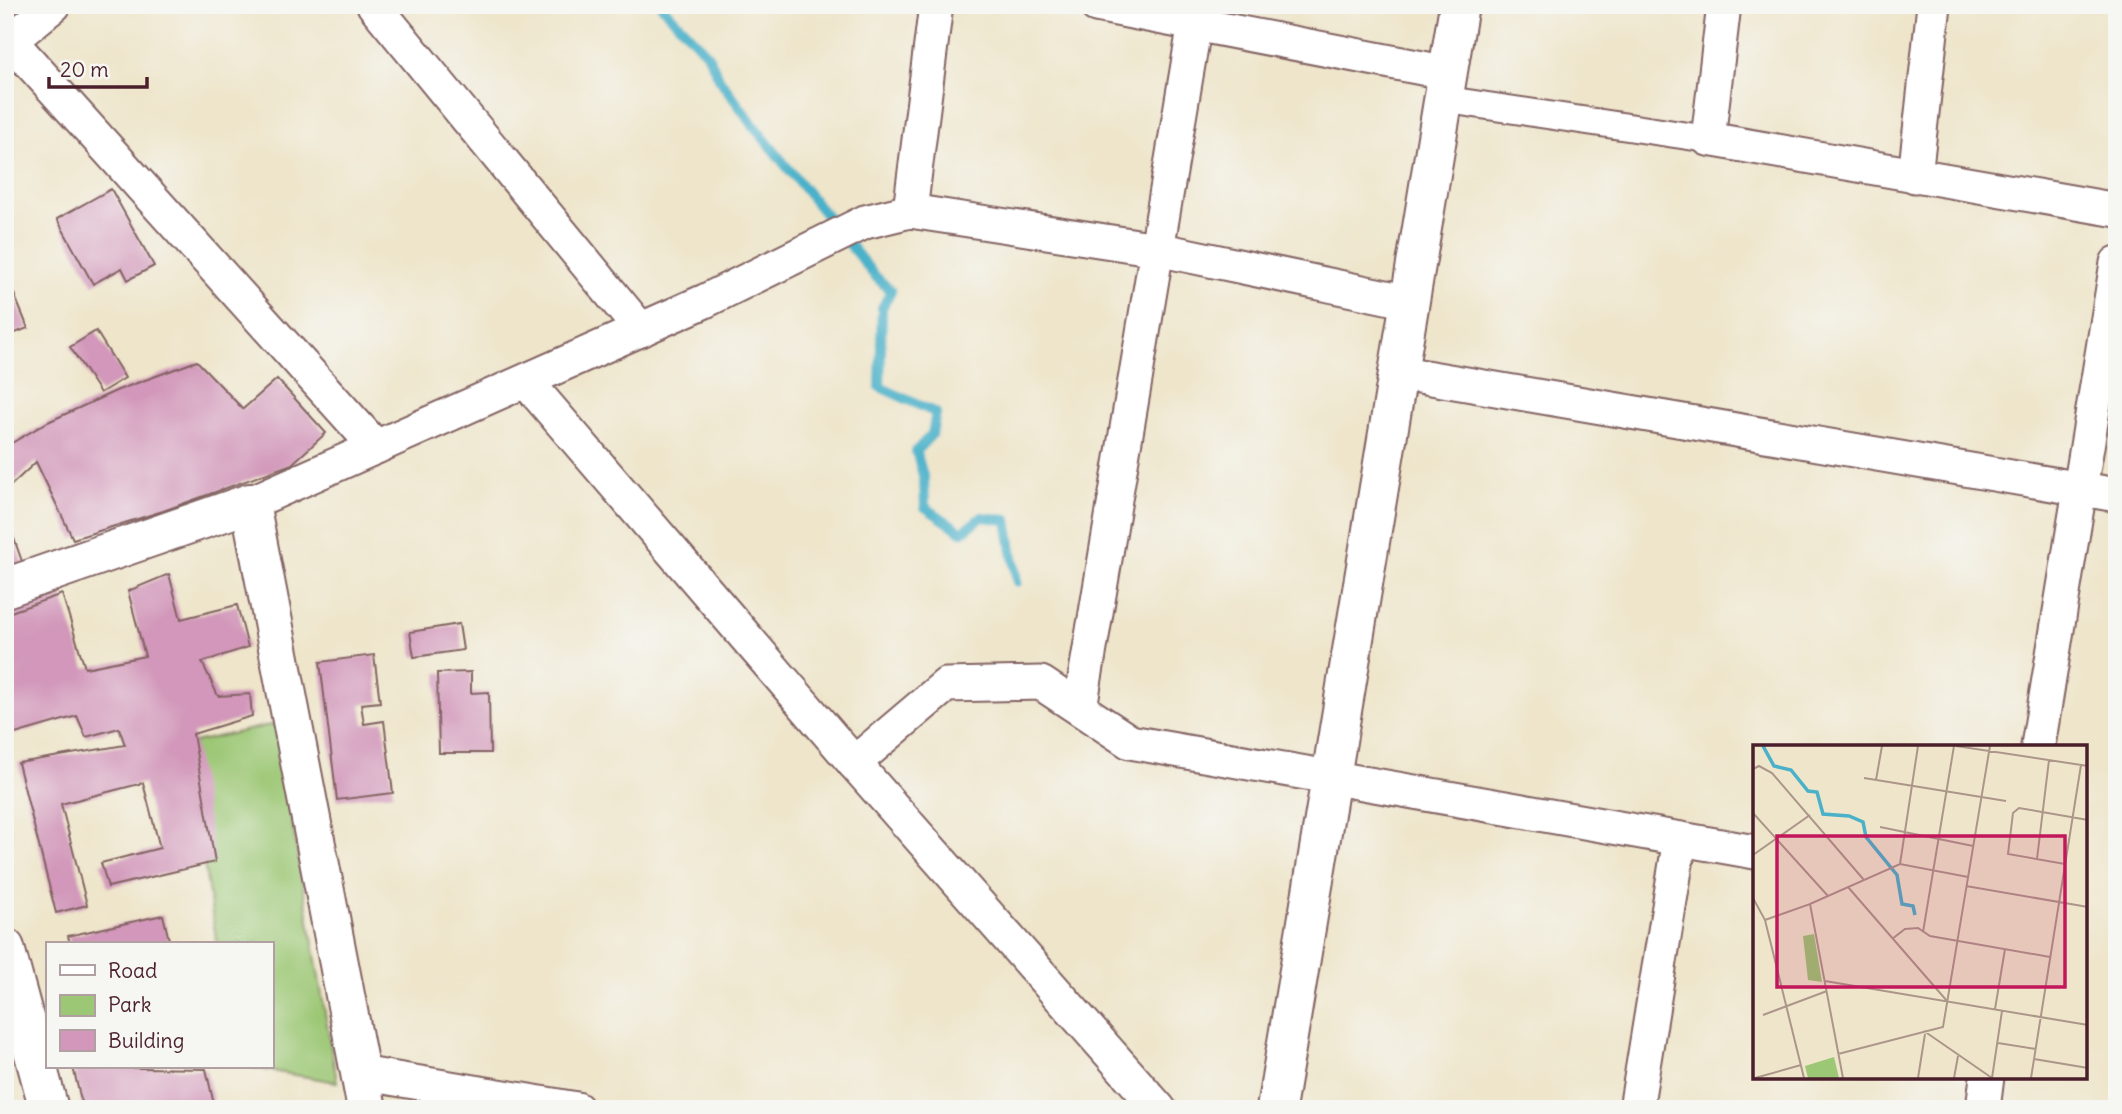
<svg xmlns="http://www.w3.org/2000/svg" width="2122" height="1114" viewBox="0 0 2122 1114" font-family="Delius,sans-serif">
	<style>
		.green { fill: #9cc774; stroke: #737350; stroke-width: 2 }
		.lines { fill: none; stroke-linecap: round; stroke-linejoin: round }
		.stream { stroke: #4ab1c9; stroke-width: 10 }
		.building { fill: #d297ba }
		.pedestrian-casing { stroke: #836463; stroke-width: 30 }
		.minor-casing { stroke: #836463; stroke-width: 37 }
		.tertiary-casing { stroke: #836463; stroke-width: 42 }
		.secondary-casing { stroke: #836463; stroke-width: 42 }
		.pedestrian { stroke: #fff; stroke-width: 26 }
		.minor { stroke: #fff; stroke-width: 33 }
		.tertiary { stroke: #fff; stroke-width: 38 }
		.secondary { stroke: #fff; stroke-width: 38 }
		.inset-river { fill: none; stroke: #4ab1c9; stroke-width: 3.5 }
		.inset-road { fill: none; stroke: #ac968a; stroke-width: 2 }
		.view { fill: #c2185b; fill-opacity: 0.15; stroke: #c2185b; stroke-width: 3.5 }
		.inset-edge { fill: none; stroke: #4a1f2b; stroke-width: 3.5 }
	</style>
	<rect width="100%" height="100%" fill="#f6f6f2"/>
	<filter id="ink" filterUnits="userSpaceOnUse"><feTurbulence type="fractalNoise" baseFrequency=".0143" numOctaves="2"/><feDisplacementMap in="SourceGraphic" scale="14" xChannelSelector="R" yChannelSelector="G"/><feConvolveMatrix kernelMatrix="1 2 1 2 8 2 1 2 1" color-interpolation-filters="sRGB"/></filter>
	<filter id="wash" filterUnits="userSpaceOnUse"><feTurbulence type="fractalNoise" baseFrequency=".00686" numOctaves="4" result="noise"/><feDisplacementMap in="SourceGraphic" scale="28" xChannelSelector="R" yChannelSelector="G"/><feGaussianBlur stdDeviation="1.57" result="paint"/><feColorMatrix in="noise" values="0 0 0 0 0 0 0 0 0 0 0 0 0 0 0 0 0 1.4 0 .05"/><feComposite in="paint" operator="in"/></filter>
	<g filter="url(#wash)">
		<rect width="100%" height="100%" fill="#eee5ca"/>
		<path class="green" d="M275,724L337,1082L247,1067H271V944H217L205,870L194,742Z"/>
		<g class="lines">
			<path class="stream" d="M661,5L708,55L720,80L753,125L874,275L891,291L882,308L880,387L936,413L932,434L916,451L924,479L925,507L962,532L982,517L1007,520L1017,582"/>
		</g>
		<g id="blocks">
			<g class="building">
				<path d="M111,189L154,266L128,280L122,268L93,284L57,219Z"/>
				<path d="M5,272L28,328L5,337Z"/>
				<path d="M96,331L125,378L100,393L70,347Z"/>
				<path d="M197,361L243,409L277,379L326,433L292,464L163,511L73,539L36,462L5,491V447L48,422L118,390Z"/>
				<path d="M5,513L24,567L5,573Z"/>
				<path d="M169,574L181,619L237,605L248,647L202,662L218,696L250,694L252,716L193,734L215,862L108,887L101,863L160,848L143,783L61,804L87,905L56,913L18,763L125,745L119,728L86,737L77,716L5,737V614L62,594L85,668L145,656L128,591Z"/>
				<path d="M459,624L463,650L414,657L410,632Z"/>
				<path d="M374,655L380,702L361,704L364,724L384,721L393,793L337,800L320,662Z"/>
				<path d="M471,672V693L489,692L490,753H439L437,673Z"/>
				<path d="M163,915L170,944H70L68,936Z"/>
				<path d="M73,1067L206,1069L215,1109H83Z"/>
			</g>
		</g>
	</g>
	<g filter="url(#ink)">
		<use href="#blocks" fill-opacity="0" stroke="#836463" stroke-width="2"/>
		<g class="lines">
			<defs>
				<path id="pedestrian" d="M1441,99L1708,139"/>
				<g id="minor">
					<path d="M374,5L641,330"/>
					<path d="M1096,5L1448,73"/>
					<path d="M1724,5L1708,139L2117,210"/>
					<path d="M5,35L376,447"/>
					<path d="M5,45L54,5"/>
					<path d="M1915,176L1934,5"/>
					<path d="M910,211L936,5"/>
					<path d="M1396,372L2117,495"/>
					<path d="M526,381L854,763L1159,1109"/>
					<path d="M250,503L705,301L865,222L910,211L1157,249L1410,302"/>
					<path d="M1080,708L1198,5"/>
					<path d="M2038,746L2117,263"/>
					<path d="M854,763L946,685L1041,683L1130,742L1755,852"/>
					<path d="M360,1073L577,1109"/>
					<path d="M1636,1109L1680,839"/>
					<path d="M1983,1109L1987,1077"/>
				</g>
				<path id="tertiary" d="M1276,1109L1459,5"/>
				<g id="secondary">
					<path d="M5,588L250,503L367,1109"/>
					<path d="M5,948L49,1109"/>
				</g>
			</defs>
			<use href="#pedestrian" class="pedestrian-casing"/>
			<use href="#minor" class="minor-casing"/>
			<use href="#tertiary" class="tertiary-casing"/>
			<use href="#secondary" class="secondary-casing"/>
			<use href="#pedestrian" class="pedestrian"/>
			<use href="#minor" class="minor"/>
			<use href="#tertiary" class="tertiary"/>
			<use href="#secondary" class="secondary"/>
		</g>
	</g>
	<g transform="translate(1753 745)">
		<rect width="334" height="334" fill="#eee5ca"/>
		<path d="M61,189L69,237L55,235L50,191ZM81,312L86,333H55L52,321Z" fill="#9cc774"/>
		<path class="inset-river" d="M10,1L21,21L38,25L55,46L64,47L70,69L96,71L110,77L113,92L144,130L149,159L160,161L162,170"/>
		<path class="inset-road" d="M203,1L335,21M0,24L6,21L19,28L111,135M111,33L253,56M123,35L129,1M0,68L75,151M127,82L220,101M0,110L57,70M284,114L296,15M147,119L165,1M312,119L255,109L260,68L266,63L335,75M213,141L335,162M95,142L194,256M0,153L12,175L51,333M57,159L147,119L215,132M12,175L57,159L90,333M170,187L201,1M139,194L152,184L165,183L177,191L297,212M72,236L335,280M242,264L252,204M10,270L74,246M171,286L239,333M245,298L283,304M85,309L190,282L237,1M281,314L335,323M2,333L48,320M165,333L172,289M201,333L205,311M239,333L249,266M278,333L328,20"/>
		<path class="view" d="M24,91H312V242H24Z"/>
		<rect width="334" height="334" class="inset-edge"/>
	</g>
	<rect width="2122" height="1114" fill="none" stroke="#f6f6f2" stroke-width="28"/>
	<rect x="46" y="942" width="228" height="126" fill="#f6f6f2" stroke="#b1a0a2" stroke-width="2"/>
	<rect x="60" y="965" width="35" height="10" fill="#ffffff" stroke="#b1a0a2" stroke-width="2"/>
	<text x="108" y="978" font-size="21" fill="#4a1f2b">Road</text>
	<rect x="60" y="995" width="35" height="21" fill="#9cc774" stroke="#b1a0a2" stroke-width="2"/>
	<text x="108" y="1012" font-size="21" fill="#4a1f2b">Park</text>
	<rect x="60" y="1030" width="35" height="21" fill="#d297ba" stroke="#b1a0a2" stroke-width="2"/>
	<text x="108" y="1048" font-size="21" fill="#4a1f2b">Building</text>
	<path d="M49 77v10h98v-10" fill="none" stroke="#4a1f2b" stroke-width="3.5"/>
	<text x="60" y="77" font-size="21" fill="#4a1f2b" stroke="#f6f6f2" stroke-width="5" paint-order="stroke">20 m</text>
</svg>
